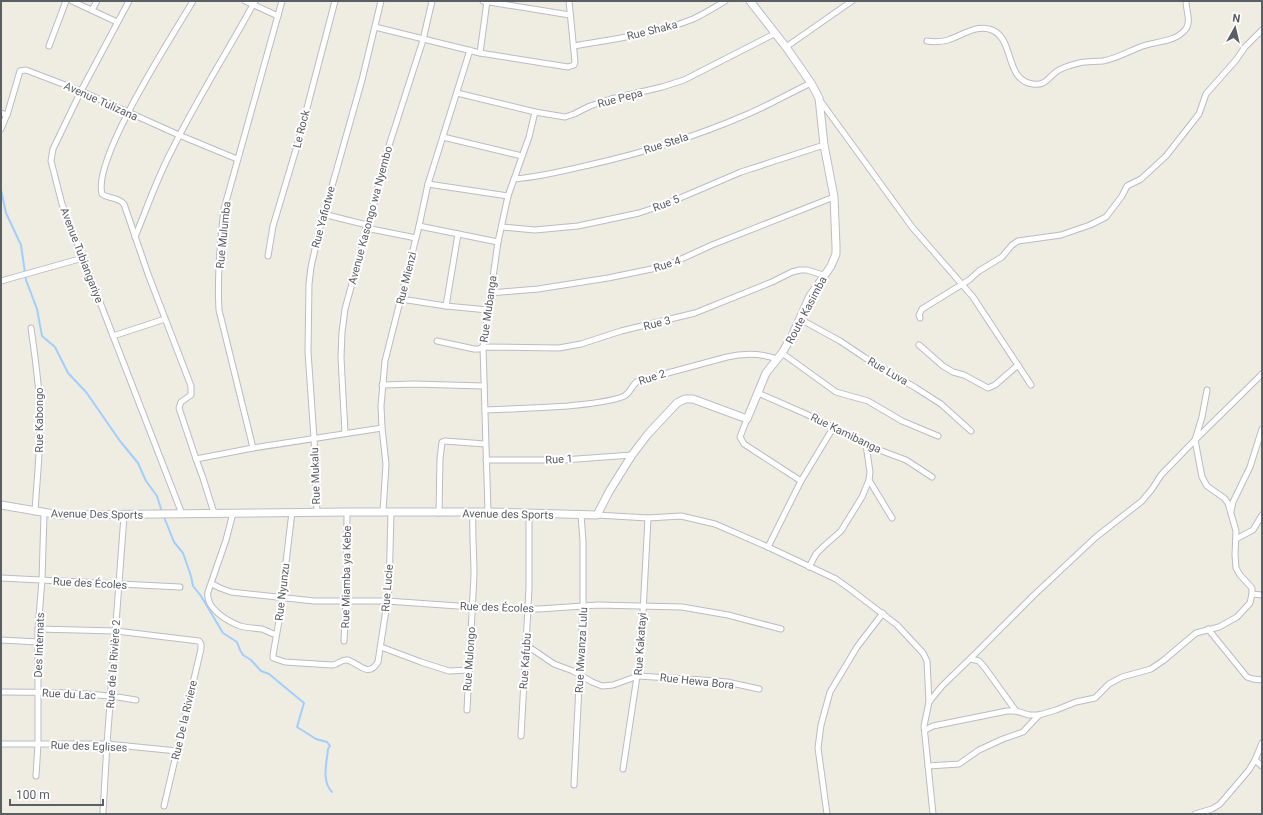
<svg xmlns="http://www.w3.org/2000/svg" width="1263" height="815" viewBox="0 0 1263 815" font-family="Roboto,sans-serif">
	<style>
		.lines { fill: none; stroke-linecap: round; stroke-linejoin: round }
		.stream { stroke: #a2cdff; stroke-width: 2 }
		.street-casing { stroke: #babcc3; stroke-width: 7 }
		.secondary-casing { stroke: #bbbec5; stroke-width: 9 }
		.street { stroke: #fff; stroke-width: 5 }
		.secondary { stroke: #fff; stroke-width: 7 }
		.labels { text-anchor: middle; stroke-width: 4; stroke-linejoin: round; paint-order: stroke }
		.street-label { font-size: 11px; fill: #5a5e65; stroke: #fff }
	</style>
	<rect width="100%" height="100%" fill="#efede2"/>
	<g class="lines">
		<path class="stream" d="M1,190L6,213L21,245L26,280L37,309L42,336L55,347L68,373L86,392L120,441L138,463L146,481L157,496L162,512L174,542L183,553L191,576L193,586L201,596L223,633L237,642L240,650L243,655L251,660L261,671L269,674L304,703L297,727L316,739L327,742L330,746L328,749C327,762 321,781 332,792"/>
		<defs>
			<g id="street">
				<path d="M72,1L117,22"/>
				<path d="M129,1L81,91L53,149L51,161L62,204L182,514"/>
				<path d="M193,1C173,35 92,159 102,194C109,199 118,197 124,204L148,274L191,386V395L181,402L179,408L196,459"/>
				<path d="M245,1L278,16"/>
				<path d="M483,1L570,15"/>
				<path d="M92,10L97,1"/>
				<path d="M375,27L480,53L568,67L574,65L575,62L569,1"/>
				<path d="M927,41C934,42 941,42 948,40C961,36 975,25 989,29C1016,36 1003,80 1033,84C1045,86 1048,78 1056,72C1062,67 1071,65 1079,63C1087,61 1094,62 1103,61C1115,59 1128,52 1140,47C1154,41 1174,43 1185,30C1192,22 1186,11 1186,1"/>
				<path d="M49,46L66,1"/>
				<path d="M574,46C613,39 656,34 693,19C704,14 715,7 725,1"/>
				<path d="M786,47L852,1"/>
				<path d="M480,53L487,1"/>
				<path d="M457,93L535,112L565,117L574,114L590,106L611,99L662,87L684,80L776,33"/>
				<path d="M819,99L912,227L973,297L1031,385"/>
				<path d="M1,113L7,115"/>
				<path d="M1,129L8,112L20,71L26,70L81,91L179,135L237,159"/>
				<path d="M443,137L522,156"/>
				<path d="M514,179C540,177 564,171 589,165C643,153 697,136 748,114C769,105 790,93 811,83"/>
				<path d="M428,184L508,196"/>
				<path d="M323,214L367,225"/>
				<path d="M419,226L498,242"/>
				<path d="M502,227L535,230L578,226L639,213L666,204L741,172L824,145"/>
				<path d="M366,228L416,238"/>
				<path d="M135,237C147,208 157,178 172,150C197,99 228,51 255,1"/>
				<path d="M268,256L273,226L297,146L335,1"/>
				<path d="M1,281L83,258"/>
				<path d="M490,293L538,289L608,278L666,266L712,245L834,197"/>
				<path d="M401,299L446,306L488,310"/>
				<path d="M446,306L458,234"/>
				<path d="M920,318L919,315L922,309L969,280L979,271L1002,257L1012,245L1018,241L1061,235L1090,225L1106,217L1122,196L1127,186L1141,179L1166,156L1199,114L1206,94L1236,60L1245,47L1262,30"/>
				<path d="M800,319L840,341L864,357L916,388L941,404L971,431"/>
				<path d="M31,328C35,356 39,383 40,411C41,444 37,478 35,512"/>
				<path d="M113,336L165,319"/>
				<path d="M437,341L474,349H479L483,347L559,348L581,344L621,331L695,313L772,282L792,272L800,270H807L823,275"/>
				<path d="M919,345L943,366L953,372L964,375L988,388L995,385L1018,365"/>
				<path d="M782,353L836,392L868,401L902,421L938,436"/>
				<path d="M382,385L414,384L484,386"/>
				<path d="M758,393L806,414L874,448L906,460L932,477"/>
				<path d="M485,410C513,409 540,408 568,406C586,404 605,403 622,397C631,394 631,385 638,381L727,357C744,353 760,353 777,359"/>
				<path d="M747,419L740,437L744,444L801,481"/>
				<path d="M345,433L341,358L342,332L345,309L375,200L385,158L423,40L432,1"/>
				<path d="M253,448L219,310C217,277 220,243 224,209L282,1"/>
				<path d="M486,460H563L632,455"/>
				<path d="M869,480L892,518"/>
				<path d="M1231,511L1233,502L1250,467L1262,429"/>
				<path d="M292,512L279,621L273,655V658L285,662L332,665C338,665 341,659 347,660C358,662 368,679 378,662L389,590L391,512"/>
				<path d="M383,512L386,464L382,428L381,406L385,361L419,226L428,184L470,50"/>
				<path d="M488,512L483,347L498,242L508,196L529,137L535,112"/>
				<path d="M214,513L203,478L196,459L253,448L382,428"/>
				<path d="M233,513L226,540L208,592C205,608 227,621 240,626C247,628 255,628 262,629C267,631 271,633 276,635"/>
				<path d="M317,513L314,438L308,352L309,284L311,267L323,214L332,186L362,80L381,1"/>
				<path d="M439,513L440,459L442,442L445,441L485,444"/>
				<path d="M597,515L648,518L681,516L715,524L768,547L836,579L850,589L897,625L923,653L927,661L929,702L924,726L933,814"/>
				<path d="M1236,539L1253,530L1262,515"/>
				<path d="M768,547L801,481L833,428"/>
				<path d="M809,567L816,554L824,546L841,531L862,497L869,480L870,472L866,445"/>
				<path d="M1,578L180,587"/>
				<path d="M212,584L220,588L231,592L314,601H387L472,607L539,609L598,605L682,607L728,615L781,629"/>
				<path d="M1252,594L1262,595"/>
				<path d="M38,629L116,631L199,641L201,644V649L164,806"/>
				<path d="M1208,629L1247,677L1253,679L1262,680"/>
				<path d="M1,640L38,642"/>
				<path d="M344,641L346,602L347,512"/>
				<path d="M526,645L554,664L573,671L592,682L602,686L613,685L638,676L703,680L727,682L759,689"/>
				<path d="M381,647L421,662L449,671L468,670"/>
				<path d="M971,659L979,661L985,668L1016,711"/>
				<path d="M1,692C46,692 91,692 136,700"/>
				<path d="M929,702L942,686L975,654L1034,595L1096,537L1142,501L1152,489L1161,475L1195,440L1202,417L1207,390"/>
				<path d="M467,710L474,575C474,554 472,534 473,513"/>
				<path d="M925,730L933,726L1007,711H1016L1029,715H1039L1056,710L1076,702L1095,698L1109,684L1122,677L1151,669L1164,660L1196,633L1219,627L1237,617L1250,603L1252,594V588L1240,575L1236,568L1235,555L1236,531L1228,503L1224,498L1207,486L1202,477L1195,440L1262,374"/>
				<path d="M521,736L529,588V513"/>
				<path d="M1,744H107L177,751"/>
				<path d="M1255,760L1262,766"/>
				<path d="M928,766L959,764L979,750L1003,739L1023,732L1039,715"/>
				<path d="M623,769L641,650L648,518"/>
				<path d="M36,776L38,744V629L42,580L44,513"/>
				<path d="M574,785L583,606V541L581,515"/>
				<path d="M103,812L107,744L124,516"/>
				<path d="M827,814L818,748L821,725L830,692L857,647L883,613"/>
				<path d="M1195,814L1212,809L1220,804L1249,770L1255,760L1262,743"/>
			</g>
			<path id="secondary" d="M1,505L60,515L347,512H488L597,515L610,490L632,455L648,434L677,403L685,399H693L747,419L766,373L782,353L792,336L810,296L831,266L836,254V246L834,197L824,145L819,98L811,83L786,47L750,1"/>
		</defs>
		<use href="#street" class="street-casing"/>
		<use href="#secondary" class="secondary-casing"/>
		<use href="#street" class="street"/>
		<use href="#secondary" class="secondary"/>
	</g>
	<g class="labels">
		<g class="street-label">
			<text transform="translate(652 30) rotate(-14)" y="4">Rue Shaka</text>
			<text transform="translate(620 98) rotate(-15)" y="4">Rue Pepa</text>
			<text transform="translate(101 101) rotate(24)" y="4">Avenue Tulizana</text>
			<text transform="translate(301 129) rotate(-76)" y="4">Le Rock</text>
			<text transform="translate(666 143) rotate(-18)" y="4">Rue Stela</text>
			<text transform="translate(666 203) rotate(-21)" y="4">Rue 5</text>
			<text transform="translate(370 215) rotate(-75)" y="4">Avenue Kasongo wa Nyembo</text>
			<text transform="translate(323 217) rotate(-75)" y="4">Rue Yafiotwe</text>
			<text transform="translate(223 235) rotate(-84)" y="4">Rue Mulumba</text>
			<text transform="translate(82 255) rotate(69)" y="4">Avenue Tubiangariye</text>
			<text transform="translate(667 264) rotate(-18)" y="4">Rue 4</text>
			<text transform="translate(406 278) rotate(-76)" y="4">Rue Mienzi</text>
			<text transform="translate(488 309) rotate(-82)" y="4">Rue Mubanga</text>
			<text transform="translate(806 310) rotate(-62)" y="4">Route Kasimba</text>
			<text transform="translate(657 323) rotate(-14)" y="4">Rue 3</text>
			<text transform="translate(888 371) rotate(30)" y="4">Rue Luva</text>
			<text transform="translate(652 377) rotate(-18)" y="4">Rue 2</text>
			<text transform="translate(39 420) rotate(-90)" y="4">Rue Kabongo</text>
			<text transform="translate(846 433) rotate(26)" y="4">Rue Kamibanga</text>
			<text transform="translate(559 459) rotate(-3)" y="4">Rue 1</text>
			<text transform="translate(315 476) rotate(-92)" y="4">Rue Mukalu</text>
			<text transform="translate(97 514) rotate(1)" y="4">Avenue Des Sports</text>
			<text transform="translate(508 514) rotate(1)" y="4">Avenue des Sports</text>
			<text transform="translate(346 577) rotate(-89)" y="4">Rue Miamba ya Kebe</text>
			<text transform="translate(90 583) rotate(3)" y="4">Rue des Écoles</text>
			<text transform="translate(387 588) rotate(-85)" y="4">Rue Lucie</text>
			<text transform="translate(282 592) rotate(-83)" y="4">Rue Nyunzu</text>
			<text transform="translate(497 607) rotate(2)" y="4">Rue des Écoles</text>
			<text transform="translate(640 644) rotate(-86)" y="4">Rue Kakatayi</text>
			<text transform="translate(39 645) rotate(-88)" y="4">Des Internats</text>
			<text transform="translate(581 650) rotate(-87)" y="4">Rue Mwanza Lulu</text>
			<text transform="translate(469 659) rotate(-86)" y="4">Rue Mulongo</text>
			<text transform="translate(525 661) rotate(-86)" y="4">Rue Kafubu</text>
			<text transform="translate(113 664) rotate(-86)" y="4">Rue de la Rivière 2</text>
			<text transform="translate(697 681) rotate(6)" y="4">Rue Hewa Bora</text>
			<text transform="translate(69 694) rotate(3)" y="4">Rue du Lac</text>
			<text transform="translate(184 720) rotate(-77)" y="4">Rue De la Riviere</text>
			<text transform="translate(89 746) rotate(2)" y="4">Rue des Eglises</text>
		</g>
	</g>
	<rect width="1263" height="815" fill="none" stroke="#5a5e65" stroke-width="4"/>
	<g transform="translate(1235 28) rotate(8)" stroke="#ffffff" stroke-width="3" paint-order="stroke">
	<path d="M0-3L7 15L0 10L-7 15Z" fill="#5a5e65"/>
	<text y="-6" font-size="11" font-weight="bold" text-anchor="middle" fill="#5a5e65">N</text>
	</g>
	<path d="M10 799v6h93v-6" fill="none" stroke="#5a5e65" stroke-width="2"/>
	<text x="16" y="799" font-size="12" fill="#5a5e65" stroke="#ffffff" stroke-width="3" paint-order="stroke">100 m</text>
</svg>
